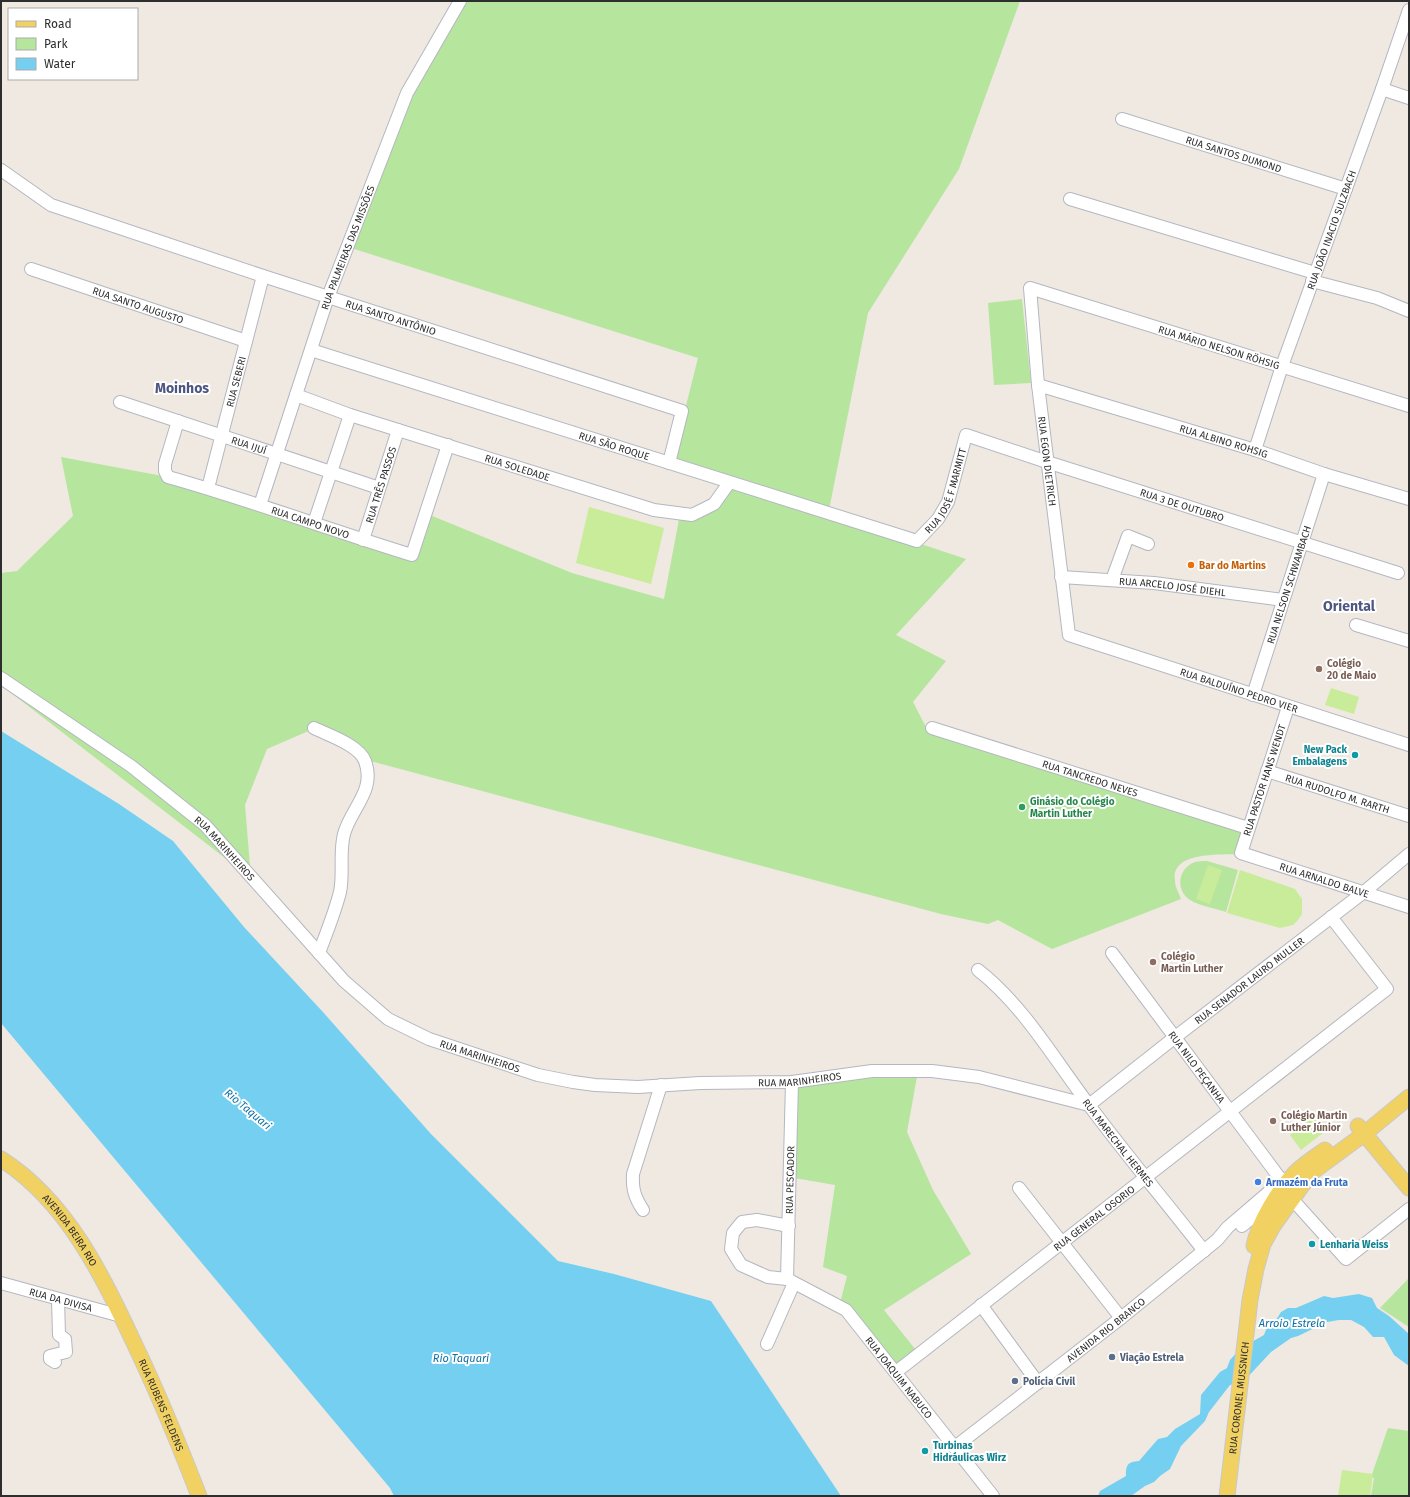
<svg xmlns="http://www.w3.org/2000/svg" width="1410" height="1497" viewBox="0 0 1410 1497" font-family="'Fira Sans',sans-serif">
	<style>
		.green { fill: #b6e59e }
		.pitch { fill: #c9ec9a }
		.water { fill: #75cff0 }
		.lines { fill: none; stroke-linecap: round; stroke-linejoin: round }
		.minor-casing { stroke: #b4b7c1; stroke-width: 14 }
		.major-casing { stroke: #c9c9c9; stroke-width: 17 }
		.minor { stroke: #fff; stroke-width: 12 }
		.major { stroke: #f2d163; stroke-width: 15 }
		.food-dot { fill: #e8710a; stroke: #fff; stroke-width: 1.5 }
		.education-dot { fill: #8d6e63; stroke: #fff; stroke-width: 1.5 }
		.culture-dot { fill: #0f9aa8; stroke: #fff; stroke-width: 1.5 }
		.leisure-dot { fill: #2e9e5b; stroke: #fff; stroke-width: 1.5 }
		.shop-dot { fill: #3f7fe0; stroke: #fff; stroke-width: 1.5 }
		.service-dot { fill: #5c6f8a; stroke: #fff; stroke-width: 1.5 }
		.labels { text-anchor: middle; stroke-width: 4; stroke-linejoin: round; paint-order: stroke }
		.street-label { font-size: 10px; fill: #2e2e2e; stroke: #fff }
		.food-label { font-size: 10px; font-weight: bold; fill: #c56008; stroke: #fff; text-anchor: start }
		.education-label { font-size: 10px; font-weight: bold; fill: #785e54; stroke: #fff; text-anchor: start }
		.culture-label { font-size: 10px; font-weight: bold; fill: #0d838f; stroke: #fff; text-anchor: start }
		.leisure-label { font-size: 10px; font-weight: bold; fill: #27864d; stroke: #fff; text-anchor: start }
		.shop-label { font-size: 10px; font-weight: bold; fill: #366cbe; stroke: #fff; text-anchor: start }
		.service-label { font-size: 10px; font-weight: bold; fill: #4e5e75; stroke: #fff; text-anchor: start }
		.water-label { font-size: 11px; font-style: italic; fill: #0d6fa3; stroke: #fff }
		.district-label { font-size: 14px; font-weight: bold; fill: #4d5680; stroke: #fff }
	</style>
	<rect width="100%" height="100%" fill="#efe9e1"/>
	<g class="green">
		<path d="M460,1H1020L959,169L868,313L829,510L672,461L698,358L348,247L407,93Z"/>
		<path d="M1022,299L1031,383L994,385L988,303Z"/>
		<path d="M61,457L168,477L411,556L425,513L572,573L664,599L680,514L713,505L728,484L915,542L966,559L896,635L946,661L913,702L928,731L1246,832L1239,854C1221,855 1170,851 1175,881C1175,887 1179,893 1181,899L1052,949L998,920L988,924L941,914L363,759L313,729L267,749L245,805L251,878L1,685V573L17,571L73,516Z"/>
		<path d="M1207,861L1238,870L1226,912C1217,909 1197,905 1190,900C1175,890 1178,868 1195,862C1198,861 1203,861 1207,861Z"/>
		<path d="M918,1071L907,1132L933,1190L971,1254L884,1310L919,1354L896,1372L839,1307L847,1276L823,1267L835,1185L794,1178L792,1082Z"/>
		<path d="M1409,1278V1327L1380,1308Z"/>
		<path d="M1388,1428L1409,1431V1496H1371L1374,1478L1371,1477Z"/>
	</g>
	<g class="pitch">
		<path d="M589,507L664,528L651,584L576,563Z"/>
		<path d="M1331,688L1359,697L1354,714L1325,705Z"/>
		<path d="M1208,865L1222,870L1210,904L1196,899Z"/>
		<path d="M1240,870L1295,889L1302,899V914L1298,920L1293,925L1280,928L1227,913Z"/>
		<path d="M1317,1114L1328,1129L1301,1150L1290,1135Z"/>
		<path d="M1342,1470L1373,1474L1370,1496H1338Z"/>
	</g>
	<g class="water">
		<path d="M1,731L119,804L173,841L244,927L322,1011L431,1134L558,1261L614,1274L711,1301L841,1496H394L390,1488L1,1023Z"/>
		<path d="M1359,1294L1372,1298L1377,1308L1389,1316L1409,1334V1366L1394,1355L1384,1337H1373L1364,1327L1351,1320H1339L1327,1322L1298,1336L1291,1338L1271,1352L1243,1382L1230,1385L1209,1412L1205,1421L1181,1446L1170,1469L1160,1476L1154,1482L1145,1486L1131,1496H1098L1100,1491L1126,1476C1126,1465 1127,1462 1139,1461L1158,1439L1167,1437L1175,1429L1200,1414L1201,1395L1220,1372L1227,1368L1230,1360L1241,1348L1264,1335L1269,1322L1276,1320L1281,1312L1288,1308H1296L1324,1296L1333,1298Z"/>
	</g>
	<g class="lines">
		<defs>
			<g id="minor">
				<path d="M1382,89L1409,98"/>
				<path id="s1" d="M1122,119L1346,189"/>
				<path id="s2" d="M1,170L51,205L263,276L682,411L669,463"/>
				<path d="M1070,199L1315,273"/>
				<path id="s3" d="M31,269L246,341"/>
				<path d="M1312,281L1377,298L1409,311"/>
				<path id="s4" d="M311,350L917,541L938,519L948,502L966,435L1047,462L1398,573"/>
				<path id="s5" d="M1038,385L1255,450L1324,474L1409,499"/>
				<path id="s6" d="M296,395L350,415L654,510L692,515L714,504L729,483"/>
				<path id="s7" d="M120,402L379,488"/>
				<path id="s8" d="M1409,406L1030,288L1038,385L1069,635L1409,745"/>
				<path id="s9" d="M178,421L165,464V471L168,477C250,500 330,530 412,555L448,445"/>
				<path id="s10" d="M1255,450L1282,366L1382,89L1409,10"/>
				<path id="s11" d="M208,488L263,276"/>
				<path id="s12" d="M260,505L328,297L407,93L460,1"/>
				<path d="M314,523L350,415"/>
				<path id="s13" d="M363,540L398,430"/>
				<path id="s14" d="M1061,577L1154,583L1283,600"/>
				<path d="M1112,580L1128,536L1148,544"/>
				<path d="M1356,625L1409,641"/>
				<path id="s15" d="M1,678L131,766L205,825L344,981L388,1019L429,1039L538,1075L573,1082L595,1085L638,1087L700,1083L792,1082L872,1071H932L979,1077L1089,1105"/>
				<path id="s16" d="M1253,695L1324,474"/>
				<path id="s17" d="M1288,707L1241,853L1409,907"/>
				<path d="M314,728C328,735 359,745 365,761C376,791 351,808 344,834C339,853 344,873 340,892C335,912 326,934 319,953"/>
				<path id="s18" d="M932,728L1248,828"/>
				<path id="s19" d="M1267,771L1409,816"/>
				<path id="s20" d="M1112,953L1282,1181"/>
				<path id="s21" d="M978,970C1024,1006 1054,1059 1089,1105C1126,1155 1166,1202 1204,1251"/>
				<path id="s22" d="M1089,1105L1174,1038L1364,892L1409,854"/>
				<path d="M1019,1188L1121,1318"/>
				<path d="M1292,1199L1346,1259L1409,1209"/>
				<path d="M643,1210C635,1198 632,1189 633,1174L661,1085"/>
				<path id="s23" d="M789,1226L757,1220L742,1222L733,1233L731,1249L741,1265L768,1277L787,1279L846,1310L993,1496"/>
				<path d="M1242,1226L1270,1202"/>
				<path id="s24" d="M787,1279L792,1082"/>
				<path id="s25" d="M1,1283L121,1316"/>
				<path d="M981,1305L1038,1383"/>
				<path d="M767,1344L794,1283"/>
				<path d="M55,1362L50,1359V1356L66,1352L65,1339L59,1335L58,1299"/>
				<path id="s26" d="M896,1372C1059,1244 1224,1118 1387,989L1331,917"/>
				<path id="s27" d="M955,1447L1121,1318L1217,1240L1228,1227L1284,1179"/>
			</g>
			<g id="major">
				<path d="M1358,1126L1409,1188"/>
				<path id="s28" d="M1,1159C67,1201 102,1275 134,1343C158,1393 179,1444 199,1496"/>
				<path d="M1254,1246C1258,1224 1279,1189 1295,1173C1304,1164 1315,1157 1325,1150"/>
				<path id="s29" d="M1227,1496L1250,1300L1256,1269L1263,1244L1273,1226L1311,1173L1364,1134L1409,1097"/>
			</g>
		</defs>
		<use href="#minor" class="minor-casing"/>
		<use href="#major" class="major-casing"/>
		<use href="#minor" class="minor"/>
		<use href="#major" class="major"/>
	</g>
	<circle class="food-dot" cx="1191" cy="565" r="4"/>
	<g class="education-dot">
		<circle cx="1319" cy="669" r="4"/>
		<circle cx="1153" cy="962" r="4"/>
		<circle cx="1273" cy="1121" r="4"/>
	</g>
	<g class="culture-dot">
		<circle cx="1355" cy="755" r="4"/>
		<circle cx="1312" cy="1244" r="4"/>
		<circle cx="925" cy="1451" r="4"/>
	</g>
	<circle class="leisure-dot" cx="1022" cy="807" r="4"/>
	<circle class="shop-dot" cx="1258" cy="1182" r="4"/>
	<g class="service-dot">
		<circle cx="1112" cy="1357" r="4"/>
		<circle cx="1015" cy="1381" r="4"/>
	</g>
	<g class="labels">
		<g class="street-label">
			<text dy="4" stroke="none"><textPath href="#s1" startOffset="117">RUA SANTOS DUMOND</textPath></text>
			<text dy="4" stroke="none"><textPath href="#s10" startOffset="233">RUA JOÃO INACIO SULZBACH</textPath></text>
			<text dy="4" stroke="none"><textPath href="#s12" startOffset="272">RUA PALMEIRAS DAS MISSÕES</textPath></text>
			<text dy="4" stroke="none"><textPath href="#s3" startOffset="113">RUA SANTO AUGUSTO</textPath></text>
			<text dy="4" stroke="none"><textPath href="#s2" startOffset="419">RUA SANTO ANTÔNIO</textPath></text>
			<text transform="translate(1219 347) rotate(17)" y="4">RUA MÁRIO NELSON RÖHSIG</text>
			<text dy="4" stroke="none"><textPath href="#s11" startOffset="110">RUA SEBERI</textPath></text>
			<text dy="4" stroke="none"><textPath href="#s5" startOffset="194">RUA ALBINO ROHSIG</textPath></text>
			<text dy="4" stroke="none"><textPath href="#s7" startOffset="136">RUA IJUÍ</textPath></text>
			<text dy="4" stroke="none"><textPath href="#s4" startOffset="318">RUA SÃO ROQUE</textPath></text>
			<text dy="4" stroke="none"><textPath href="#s8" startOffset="571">RUA EGON DIETRICH</textPath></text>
			<text dy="4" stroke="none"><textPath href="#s6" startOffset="233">RUA SOLEDADE</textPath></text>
			<text dy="4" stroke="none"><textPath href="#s13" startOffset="58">RUA TRÊS PASSOS</textPath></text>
			<text dy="4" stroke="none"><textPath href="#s4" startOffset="695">RUA JOSÉ F MARMITT</textPath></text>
			<text dy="4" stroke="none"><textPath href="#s4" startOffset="982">RUA 3 DE OUTUBRO</textPath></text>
			<text dy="4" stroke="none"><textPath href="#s9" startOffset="208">RUA CAMPO NOVO</textPath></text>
			<text dy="4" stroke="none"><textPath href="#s16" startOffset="116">RUA NELSON SCHWAMBACH</textPath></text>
			<text dy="4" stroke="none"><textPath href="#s14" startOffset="112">RUA ARCELO JOSÉ DIEHL</textPath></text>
			<text dy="4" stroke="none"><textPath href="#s8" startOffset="925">RUA BALDUÍNO PEDRO VIER</textPath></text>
			<text dy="4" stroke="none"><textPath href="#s18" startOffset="166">RUA TANCREDO NEVES</textPath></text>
			<text transform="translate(1264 780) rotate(-72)" y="4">RUA PASTOR HANS WENDT</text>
			<text dy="4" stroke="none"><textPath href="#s19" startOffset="74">RUA RUDOLFO M. RARTH</textPath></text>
			<text dy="4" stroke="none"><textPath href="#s15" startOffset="282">RUA MARINHEIROS</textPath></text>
			<text dy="4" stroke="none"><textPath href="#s17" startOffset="241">RUA ARNALDO BALVE</textPath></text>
			<text dy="4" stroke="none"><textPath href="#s22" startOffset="203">RUA SENADOR LAURO MULLER</textPath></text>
			<text dy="4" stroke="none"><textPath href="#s15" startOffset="618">RUA MARINHEIROS</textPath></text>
			<text dy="4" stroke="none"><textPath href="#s20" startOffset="142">RUA NILO PEÇANHA</textPath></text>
			<text dy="4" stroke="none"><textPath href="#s15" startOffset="942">RUA MARINHEIROS</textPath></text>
			<text dy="4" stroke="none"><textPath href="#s21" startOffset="223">RUA MARECHAL HERMES</textPath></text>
			<text dy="4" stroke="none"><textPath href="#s24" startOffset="99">RUA PESCADOR</textPath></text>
			<text dy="4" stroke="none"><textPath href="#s26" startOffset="251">RUA GENERAL OSORIO</textPath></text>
			<text dy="4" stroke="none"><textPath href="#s28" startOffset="100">AVENIDA BEIRA RIO</textPath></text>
			<text dy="4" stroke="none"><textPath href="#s25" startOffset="62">RUA DA DIVISA</textPath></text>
			<text dy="4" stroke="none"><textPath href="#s27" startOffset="191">AVENIDA RIO BRANCO</textPath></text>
			<text dy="4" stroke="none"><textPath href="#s23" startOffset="298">RUA JOAQUIM NABUCO</textPath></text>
			<text dy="4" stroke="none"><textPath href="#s29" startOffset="99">RUA CORONEL MUSSNICH</textPath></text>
			<text dy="4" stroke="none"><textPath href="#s28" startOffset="298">RUA RUBENS FELDENS</textPath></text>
		</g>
		<g class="food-label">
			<text x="1199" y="569">Bar do Martins</text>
		</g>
		<g class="education-label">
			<text x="1327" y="667">Colégio<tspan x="1327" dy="12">20 de Maio</tspan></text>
			<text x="1161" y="960">Colégio<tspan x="1161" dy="12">Martin Luther</tspan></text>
			<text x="1281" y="1119">Colégio Martin<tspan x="1281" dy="12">Luther Júnior</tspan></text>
		</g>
		<g class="culture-label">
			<text x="1347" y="753" text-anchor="end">New Pack<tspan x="1347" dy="12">Embalagens</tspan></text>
			<text x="1320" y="1248">Lenharia Weiss</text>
			<text x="933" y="1449">Turbinas<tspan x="933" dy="12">Hidráulicas Wirz</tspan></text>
		</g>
		<g class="leisure-label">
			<text x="1030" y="805">Ginásio do Colégio<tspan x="1030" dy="12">Martin Luther</tspan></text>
		</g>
		<g class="shop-label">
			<text x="1266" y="1186">Armazém da Fruta</text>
		</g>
		<g class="service-label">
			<text x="1120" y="1361">Viação Estrela</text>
			<text x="1023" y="1385">Polícia Civil</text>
		</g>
		<g class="water-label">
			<text transform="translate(248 1109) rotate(40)" y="4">Rio Taquari</text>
			<text x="1292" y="1327">Arroio Estrela</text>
			<text x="461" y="1362">Rio Taquari</text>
		</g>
		<g class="district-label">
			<text x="182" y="393">Moinhos</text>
			<text x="1349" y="611">Oriental</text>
		</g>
	</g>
	<rect width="1410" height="1497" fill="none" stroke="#2e2e2e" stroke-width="4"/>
	<rect x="8" y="8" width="130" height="72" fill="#ffffff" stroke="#ababab"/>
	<rect x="16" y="21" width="20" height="6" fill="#f2d163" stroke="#ababab"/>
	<text x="44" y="28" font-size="12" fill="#2e2e2e">Road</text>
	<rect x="16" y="38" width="20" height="12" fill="#b6e59e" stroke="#ababab"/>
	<text x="44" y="48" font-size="12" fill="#2e2e2e">Park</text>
	<rect x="16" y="58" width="20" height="12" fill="#75cff0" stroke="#ababab"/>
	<text x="44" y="68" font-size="12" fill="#2e2e2e">Water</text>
</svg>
